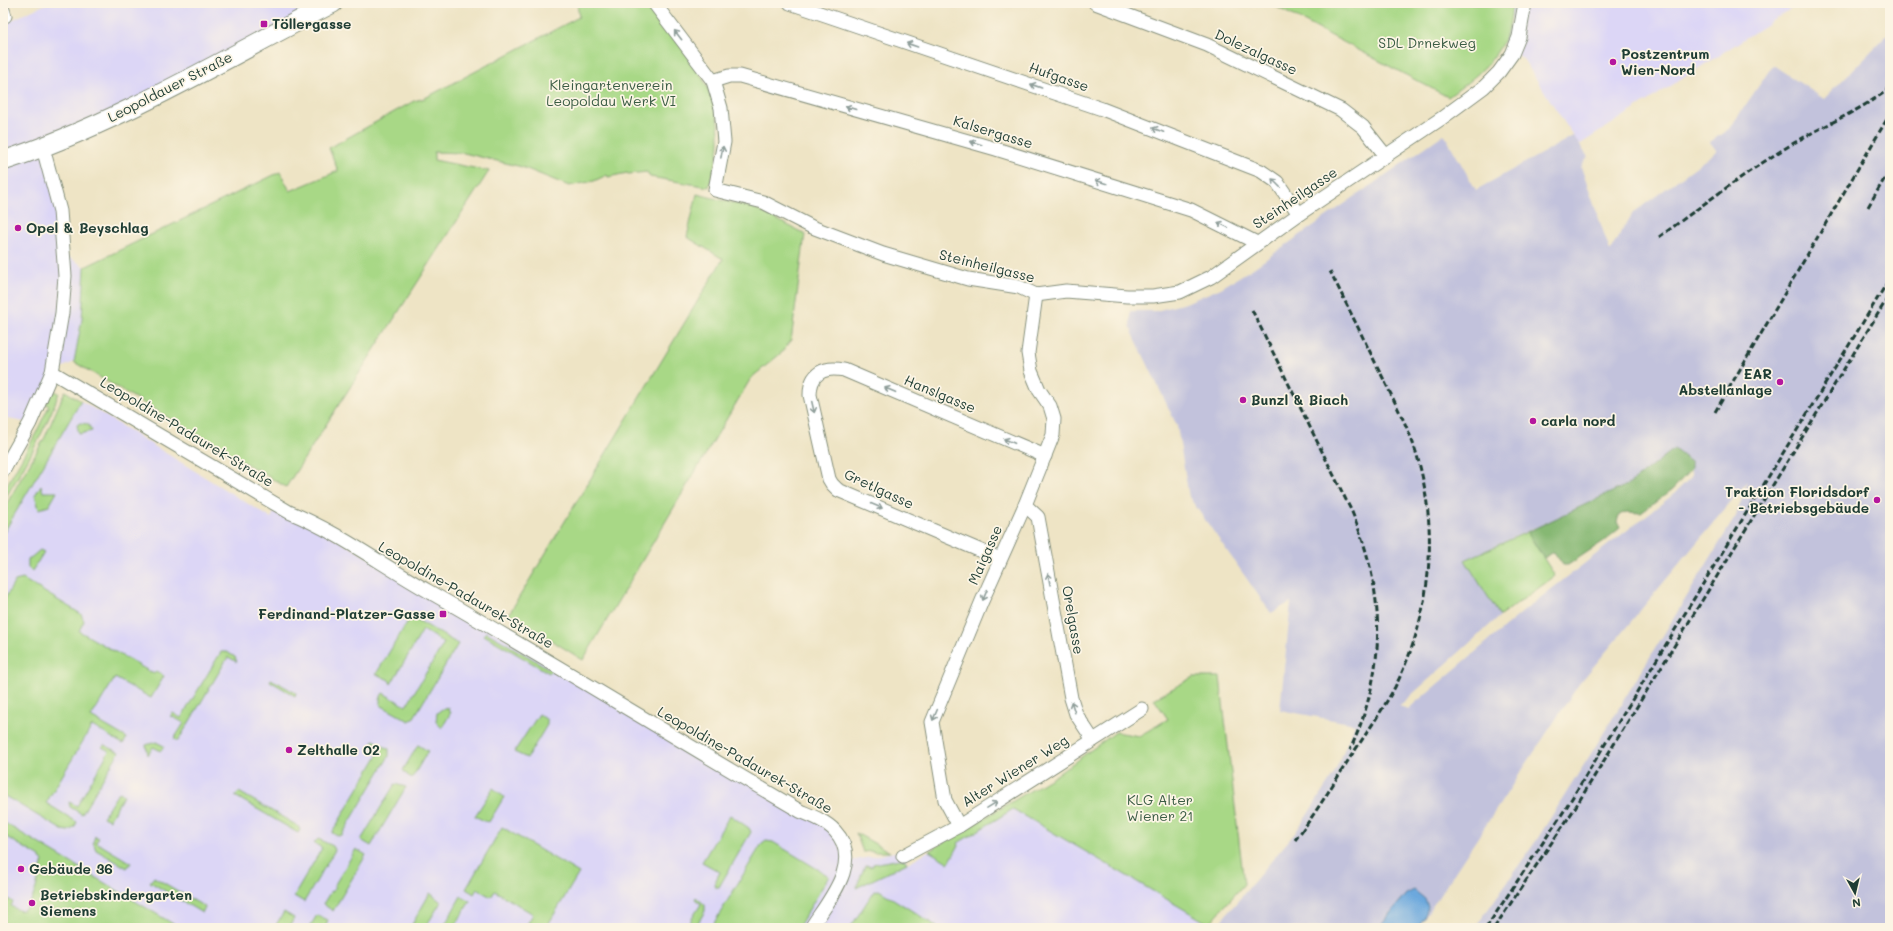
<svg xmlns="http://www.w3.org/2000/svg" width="1893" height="931" viewBox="0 0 1893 931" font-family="Mali,sans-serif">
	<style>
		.built { fill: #dcd6f6 }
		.industrial { fill: #c2c2dc; fill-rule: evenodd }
		.green { fill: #a8d886; stroke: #648a5d }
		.forest { fill: #86b873; stroke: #527a54 }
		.water { fill: #6ca8dd; stroke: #467288 }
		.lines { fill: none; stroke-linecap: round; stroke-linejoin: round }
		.minor-casing { stroke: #86907c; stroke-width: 15 }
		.secondary-casing { stroke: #86907c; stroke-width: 21 }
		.minor { stroke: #fff; stroke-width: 13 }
		.secondary { stroke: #fff; stroke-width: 19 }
		.rail { stroke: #1f3d34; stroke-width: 3; stroke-dasharray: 6 3; stroke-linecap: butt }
		.oneway { stroke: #8f9e9a }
		.poi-dot { fill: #b5179e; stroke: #fcf5e5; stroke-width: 1.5 }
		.labels { text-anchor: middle; stroke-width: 3.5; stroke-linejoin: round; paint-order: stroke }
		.poi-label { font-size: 14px; font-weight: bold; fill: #1f3d34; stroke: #fcf5e5; text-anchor: start }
		.park-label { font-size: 14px; fill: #3a5c44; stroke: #fcf5e5 }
		.street-label { font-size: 14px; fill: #1f3d34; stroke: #fcf5e5 }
	</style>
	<rect width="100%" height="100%" fill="#fcf5e5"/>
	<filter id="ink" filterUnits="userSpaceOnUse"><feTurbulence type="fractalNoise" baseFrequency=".025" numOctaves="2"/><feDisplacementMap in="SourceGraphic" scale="8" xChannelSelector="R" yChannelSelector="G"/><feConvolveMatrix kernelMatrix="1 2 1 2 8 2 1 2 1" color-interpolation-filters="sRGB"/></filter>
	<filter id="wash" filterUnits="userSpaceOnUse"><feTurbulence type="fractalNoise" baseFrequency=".012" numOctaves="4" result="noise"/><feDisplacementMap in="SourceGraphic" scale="16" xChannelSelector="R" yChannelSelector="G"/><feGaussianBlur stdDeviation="0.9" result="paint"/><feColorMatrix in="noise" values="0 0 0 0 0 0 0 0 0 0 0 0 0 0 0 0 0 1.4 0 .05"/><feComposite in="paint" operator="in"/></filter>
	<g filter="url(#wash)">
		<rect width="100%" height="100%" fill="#eee4c5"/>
		<g class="built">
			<path d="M48,3H322L45,146L67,256L85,267V275L82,319L74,362L52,372L30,423L3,418V24Z"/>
			<path d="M1512,3H1800L1579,145L1524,60L1504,42L1512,21Z"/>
			<path d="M65,391L271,518L278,505L835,831L846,862L900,851L908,863L1007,805L1209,924L1205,928H3V510L45,437Z"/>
		</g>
		<path class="industrial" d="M1890,32V928H1475L1536,841L1592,752L1736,516L1748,481L1579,684L1418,928H1215L1295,833L1308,814L1334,774L1355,724L1280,710L1291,602L1271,613L1189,497L1177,426L1130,327V311H1156L1186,303L1221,288L1252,269L1444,134L1476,190L1573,136L1588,157L1581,167L1610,251L1633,213L1717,151L1710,142L1730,128L1773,65L1824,99ZM1674,450L1691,462V477L1674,494L1531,605L1408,709L1399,706L1500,616L1465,560L1631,483Z"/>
		<g class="green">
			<path d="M577,3H647L655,15L659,27L665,24C693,63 720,91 719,142C719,156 713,172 709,187L650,177L647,172L628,174L627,173L608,177L607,175L594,181L569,186L522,167L464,153L434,152V160L489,171L286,487L74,362L82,319L85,267L280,172L290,191L338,171L329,148L414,101L425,98L579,17Z"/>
			<path d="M1269,3H1512C1511,49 1483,72 1448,97Z"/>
			<path d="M697,194L754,208L805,234L791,341L780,354L751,378L583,660L509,614L723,259L687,237Z"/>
			<path d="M52,390L59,393C45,432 24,467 3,502V492L36,433L49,406L46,404Z"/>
			<path d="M65,391L81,401L3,534V510L45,437Z"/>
			<path d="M80,423L88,424L92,431L79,434L77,425Z"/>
			<path d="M41,485L43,492H57L49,506L39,509L35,495Z"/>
			<path d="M1527,532L1555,576L1500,616L1465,560Z"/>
			<path d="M40,550L44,552L32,571L28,568V560Z"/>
			<path d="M23,579L81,614L84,621L79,631L154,674L156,671L164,676L151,698L115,678L91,717L127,738L123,744L92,726L46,803L77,822L74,828L68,831L62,830L3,795V602L15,581Z"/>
			<path d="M411,616L458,644L413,719L409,721L382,706L380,704V698L383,693L406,706L444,643L423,630L391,684L389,680L376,674Z"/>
			<path d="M486,632L550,669L551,671L549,673L484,635Z"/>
			<path d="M221,652H227L235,657L237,662L228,657L178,741L174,739L184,723L171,716L173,713L181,718Z"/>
			<path d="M1193,677H1220L1244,884L1209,924L1013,809L958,843L959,845L949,863L929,851L1055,776L1116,732L1139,736L1168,719L1154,699Z"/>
			<path d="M271,679L296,693L295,696L270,681Z"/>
			<path d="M449,708L448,711L451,712L442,728L436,722L437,713L442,709Z"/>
			<path d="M539,714L547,720V725L527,758L514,752Z"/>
			<path d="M374,740L389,749V756L342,835L338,836L332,833L382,748L373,743Z"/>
			<path d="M156,742L164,746L161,751L153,747L148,755L146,745Z"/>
			<path d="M104,745L119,752L82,814L70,807L69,802L77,806L109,751L102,747Z"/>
			<path d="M418,745L428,751L412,778L407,775L403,770Z"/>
			<path d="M395,784L406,787L371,846L361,840Z"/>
			<path d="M493,788L504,797L489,822L484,821L475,816Z"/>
			<path d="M120,792L124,795L109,820L103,817L118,793Z"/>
			<path d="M239,792L298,826L300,830L298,833L235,796Z"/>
			<path d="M730,815L749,828L751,832L719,887H715L714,884L720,872L702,862Z"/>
			<path d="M3,822L180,928H3V896L13,902L11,906C15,908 19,912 23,910C35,904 39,873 43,861L40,859V857L3,835Z"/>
			<path d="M502,827L579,873L546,928H525L533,914L495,891L491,897L477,889L474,894L466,889Z"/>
			<path d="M856,833L890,852H873L872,851L863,852Z"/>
			<path d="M95,836L99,838L96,842L131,863L127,868L96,850L93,842Z"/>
			<path d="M318,839L333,846L335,850L304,902L294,896L322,848L314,843Z"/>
			<path d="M766,841L773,842L829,876L798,928H711L761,845Z"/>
			<path d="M356,849L366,855L333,911L323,904L331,891H333L336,887L334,886Z"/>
			<path d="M900,859L905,860L907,863L856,888L865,866L868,865V867L873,866V864Z"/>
			<path d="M154,877L205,907L202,913L150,882Z"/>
			<path d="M879,890L933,924L938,928H850L874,891Z"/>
			<path d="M430,893L441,902L425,928H410Z"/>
			<path d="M461,896L470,901L454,928H443Z"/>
			<path d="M696,897L705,905V911L695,928H686L701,904L695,899Z"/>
			<path d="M284,912L294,918L289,928H274Z"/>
			<path d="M317,915L328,920L325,928H309Z"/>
		</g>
		<path class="forest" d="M1674,449L1691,462V469L1673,489L1641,513L1626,512L1619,515L1617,522L1620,528L1604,541L1568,565H1563L1554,552L1544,558L1527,532L1631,483Z"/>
		<path class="water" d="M1414,890L1425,899L1428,907L1424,918L1417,928H1378L1406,894Z"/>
	</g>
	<g filter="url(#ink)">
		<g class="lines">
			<defs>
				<g id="minor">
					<path d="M654,3L713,81L721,108L724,142L715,190L763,202L812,227L883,254L968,279L1019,287L1036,295L1066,291L1127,296H1153L1180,292L1211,277L1299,214L1442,118L1484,87L1499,72L1512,54L1519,37L1525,3"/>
					<path d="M790,3L1102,109L1261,171L1277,182L1299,214"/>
					<path d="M1095,3L1207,45L1341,110L1363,127L1386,156"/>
					<path d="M3,10L5,16"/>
					<path d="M713,81L729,76H740L996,149L1191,210L1257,243"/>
					<path d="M52,372L289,512C338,532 382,565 428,591C553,662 676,739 800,811C812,816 826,821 835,831C864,862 827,902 811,928"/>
					<path d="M3,471L30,423L52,372L62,313L65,276L60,211L43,148"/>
					<path d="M1025,505L1038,517L1071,698L1076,714L1093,740"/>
					<path d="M1000,559L838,490L832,484L829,479L810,395C810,373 824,366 844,370L1045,456"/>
					<path d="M959,826L945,800L932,722L982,601L1025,505L1053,435L1054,419L1050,406L1039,390L1031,371L1028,353L1036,295"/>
					<path d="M903,856L959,826L1142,709"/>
				</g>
				<path id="secondary" d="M3,161C119,123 225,58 333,3"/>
			</defs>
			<use href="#minor" class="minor-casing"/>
			<use href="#secondary" class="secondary-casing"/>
			<use href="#minor" class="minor"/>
			<use href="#secondary" class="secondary"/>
			<g class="rail">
				<path d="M1868,207L1890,169"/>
				<path d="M1659,237C1702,206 1744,173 1789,146C1823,125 1859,112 1890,88"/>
				<path d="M1252,310L1352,512C1386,594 1387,669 1350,750"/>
				<path d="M1715,412L1890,114"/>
				<path d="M1295,840C1316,813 1333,784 1351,756C1366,734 1382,711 1395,687C1432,614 1440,528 1415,449C1407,425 1394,401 1383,378C1365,342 1348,307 1330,271"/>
				<path d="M1486,928L1566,808L1890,278"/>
				<path d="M1494,928L1573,811L1890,294"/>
			</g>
		</g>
		<defs><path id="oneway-shaft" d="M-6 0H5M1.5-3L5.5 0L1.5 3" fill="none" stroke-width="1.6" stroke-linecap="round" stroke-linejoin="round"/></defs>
		<g class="oneway">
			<use href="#oneway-shaft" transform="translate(678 35) rotate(-128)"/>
			<use href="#oneway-shaft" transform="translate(912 45) rotate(-161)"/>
			<use href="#oneway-shaft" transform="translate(1036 86) rotate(-161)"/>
			<use href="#oneway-shaft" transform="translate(851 108) rotate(-164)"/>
			<use href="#oneway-shaft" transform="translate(1158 130) rotate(-159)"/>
			<use href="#oneway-shaft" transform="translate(976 143) rotate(-164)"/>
			<use href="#oneway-shaft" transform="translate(722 152) rotate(-79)"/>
			<use href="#oneway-shaft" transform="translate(1101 182) rotate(-163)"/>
			<use href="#oneway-shaft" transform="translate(1276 183) rotate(-135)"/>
			<use href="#oneway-shaft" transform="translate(1223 225) rotate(-154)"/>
			<use href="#oneway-shaft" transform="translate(890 390) rotate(-157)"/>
			<use href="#oneway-shaft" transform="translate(813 407) rotate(77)"/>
			<use href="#oneway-shaft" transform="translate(1009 441) rotate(-157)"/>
			<use href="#oneway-shaft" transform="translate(877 506) rotate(23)"/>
			<use href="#oneway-shaft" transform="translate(1049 579) rotate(-100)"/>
			<use href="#oneway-shaft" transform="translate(985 595) rotate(113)"/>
			<use href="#oneway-shaft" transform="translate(1073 707) rotate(-108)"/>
			<use href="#oneway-shaft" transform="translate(935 715) rotate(113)"/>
			<use href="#oneway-shaft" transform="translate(992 805) rotate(-32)"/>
		</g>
	</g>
	<g class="poi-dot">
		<rect x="260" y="20" width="8" height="8" rx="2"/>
		<circle cx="1613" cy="62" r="4"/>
		<circle cx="18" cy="228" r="4"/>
		<circle cx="1780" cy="382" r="4"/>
		<circle cx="1243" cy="400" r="4"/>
		<circle cx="1533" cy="421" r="4"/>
		<circle cx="1877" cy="500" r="4"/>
		<rect x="439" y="610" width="8" height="8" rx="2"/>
		<circle cx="289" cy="750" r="4"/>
		<circle cx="21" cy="869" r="4"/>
		<circle cx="32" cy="903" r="4"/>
	</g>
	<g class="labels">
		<g class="poi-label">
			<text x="272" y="29">Töllergasse</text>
			<text x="1621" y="59">Postzentrum<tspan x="1621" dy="16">Wien-Nord</tspan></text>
			<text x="26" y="233">Opel &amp; Beyschlag</text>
			<text x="1772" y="379" text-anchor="end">EAR<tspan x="1772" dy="16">Abstellanlage</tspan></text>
			<text x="1251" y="405">Bunzl &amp; Biach</text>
			<text x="1541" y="426">carla nord</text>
			<text x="1869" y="497" text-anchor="end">Traktion Floridsdorf<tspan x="1869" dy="16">- Betriebsgebäude</tspan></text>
			<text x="435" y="619" text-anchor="end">Ferdinand-Platzer-Gasse</text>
			<text x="297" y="755">Zelthalle 02</text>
			<text x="29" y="874">Gebäude 36</text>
			<text x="40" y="900">Betriebskindergarten<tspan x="40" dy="16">Siemens</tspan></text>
		</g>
		<g class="park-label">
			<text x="1427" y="48">SDL Drnekweg</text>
			<text x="611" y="90">Kleingartenverein<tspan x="611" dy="16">Leopoldau Werk VI</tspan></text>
			<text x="1160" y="805">KLG Alter<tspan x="1160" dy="16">Wiener 21</tspan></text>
		</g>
		<g class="street-label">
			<text transform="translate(1256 52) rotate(25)" y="5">Dolezalgasse</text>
			<text transform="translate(1059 77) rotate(19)" y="5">Hufgasse</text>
			<text transform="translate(170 87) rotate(-27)" y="5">Leopoldauer Straße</text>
			<text transform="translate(993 132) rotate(17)" y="5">Kalsergasse</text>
			<text transform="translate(1295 198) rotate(-34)" y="5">Steinheilgasse</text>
			<text transform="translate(987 266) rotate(14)" y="5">Steinheilgasse</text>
			<text transform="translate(940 394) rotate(23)" y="5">Hanslgasse</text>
			<text transform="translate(187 432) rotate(31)" y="5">Leopoldine-Padaurek-Straße</text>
			<text transform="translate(879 489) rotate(25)" y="5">Gretlgasse</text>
			<text transform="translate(985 555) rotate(-66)" y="5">Maigasse</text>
			<text transform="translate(466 595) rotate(30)" y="5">Leopoldine-Padaurek-Straße</text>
			<text transform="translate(1073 620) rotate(80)" y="5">Orelgasse</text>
			<text transform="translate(745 760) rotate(30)" y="5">Leopoldine-Padaurek-Straße</text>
			<text transform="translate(1015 771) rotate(-32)" y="5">Alter Wiener Weg</text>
		</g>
	</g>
	<rect width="1893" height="931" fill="none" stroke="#fcf5e5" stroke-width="16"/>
	<g transform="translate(1855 893) rotate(172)" stroke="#fcf5e5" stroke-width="3" paint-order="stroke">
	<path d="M0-3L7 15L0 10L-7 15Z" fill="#1f3d34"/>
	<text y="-6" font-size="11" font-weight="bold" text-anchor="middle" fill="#1f3d34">N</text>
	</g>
</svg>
